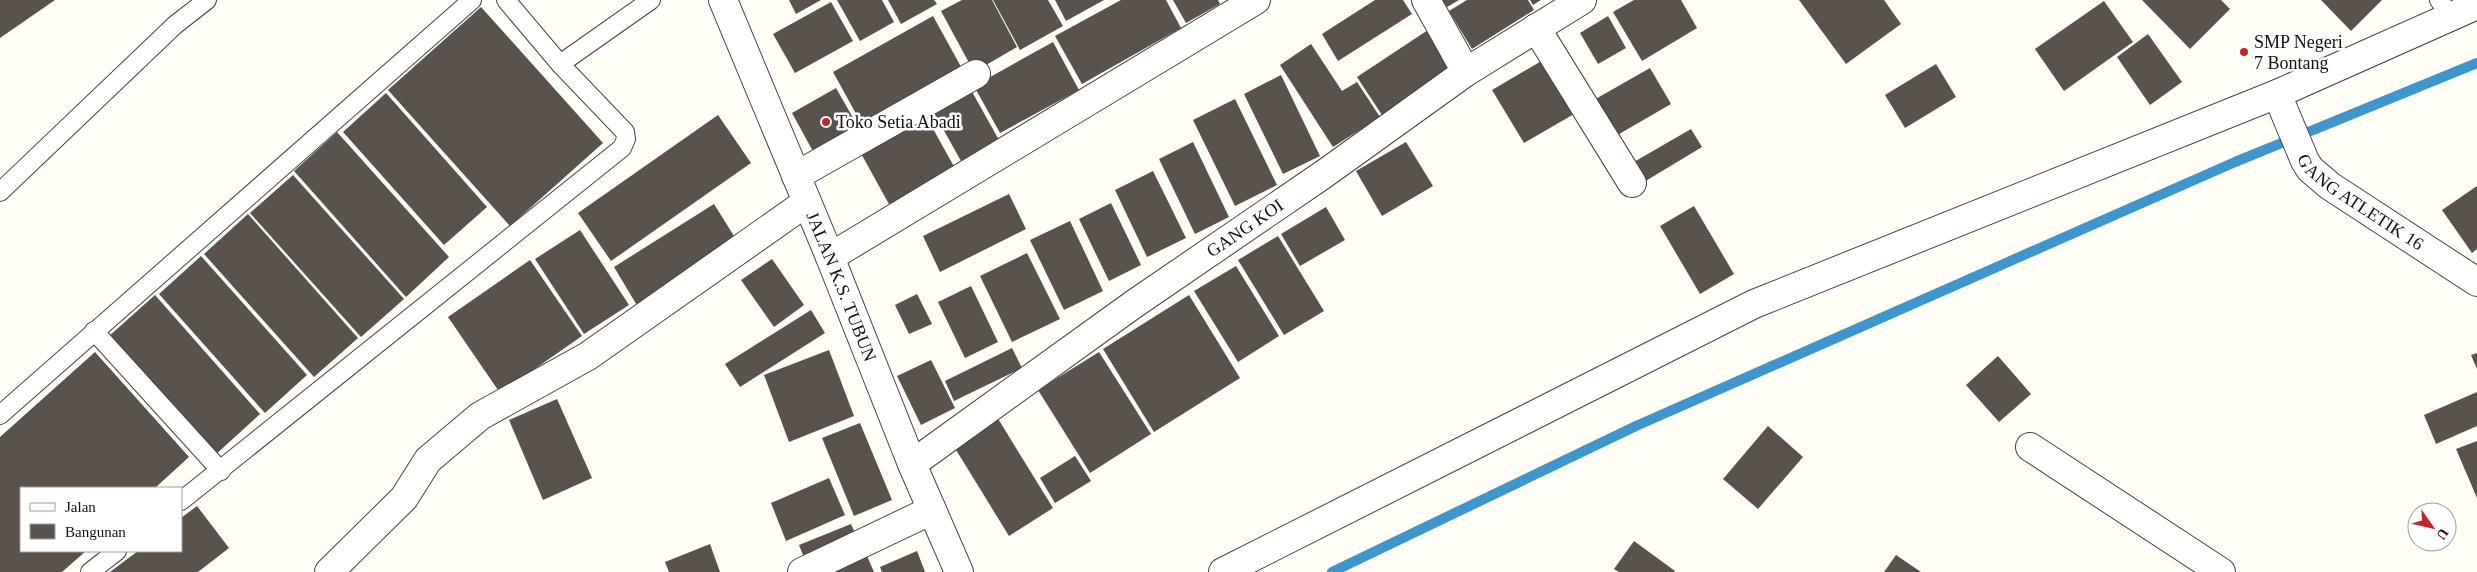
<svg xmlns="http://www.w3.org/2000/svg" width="2477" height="572" viewBox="0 0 2477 572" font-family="'Times New Roman',serif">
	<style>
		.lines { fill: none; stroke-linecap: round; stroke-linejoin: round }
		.stream { stroke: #3f96cf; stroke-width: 10 }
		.building { fill: #5a524d }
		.service-casing { stroke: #444; stroke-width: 20 }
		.minor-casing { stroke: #444; stroke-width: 30 }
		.tertiary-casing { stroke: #444; stroke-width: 30 }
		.service { stroke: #fff; stroke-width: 18 }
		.minor { stroke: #fff; stroke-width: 28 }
		.tertiary { stroke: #fff; stroke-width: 28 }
		.poi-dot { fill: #c4262e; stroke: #fff; stroke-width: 2 }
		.labels { text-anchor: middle; stroke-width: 5; stroke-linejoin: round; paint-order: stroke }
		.poi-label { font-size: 18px; fill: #111; stroke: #fff; text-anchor: start }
		.street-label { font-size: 18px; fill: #111; stroke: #fff }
	</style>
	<rect width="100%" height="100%" fill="#fffdf5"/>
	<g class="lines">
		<path class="stream" d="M1332,572L1636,426L2235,162L2477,63"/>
	</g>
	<g class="building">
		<path d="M0,0H55L0,38Z"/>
		<path d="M789,0H821L796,14Z"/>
		<path d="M837,0H882L894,22L860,41Z"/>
		<path d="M888,0H934L937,4L901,24Z"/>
		<path d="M962,0H992L1017,47L974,72L941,11Z"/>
		<path d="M993,0H1048L1063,26L1020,50Z"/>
		<path d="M1055,0H1104L1066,21Z"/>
		<path d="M1121,0H1166L1181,28L1082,84L1055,36Z"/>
		<path d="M1173,0H1218L1220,4L1186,23Z"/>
		<path d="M1375,0H1403L1412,14L1338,61L1322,34Z"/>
		<path d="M1436,0H1459L1442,10Z"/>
		<path d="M1467,0H1528L1534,10L1472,49L1449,11Z"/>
		<path d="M1530,0H1541L1533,5Z"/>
		<path d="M1634,0H1681L1697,28L1642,61L1613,12Z"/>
		<path d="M1799,0H1884L1901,24L1846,64Z"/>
		<path d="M2142,0H2221L2230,9L2190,49Z"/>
		<path d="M2321,0H2382L2351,31Z"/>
		<path d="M2104,1L2133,42L2064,91L2035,49Z"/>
		<path d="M831,2L853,41L795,73L773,34Z"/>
		<path d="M481,7L603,143L510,226L388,90Z"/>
		<path d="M933,16L965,74L865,130L833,72Z"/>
		<path d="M1608,16L1626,48L1598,64L1580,33Z"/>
		<path d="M1428,30L1453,67L1382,115L1357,77Z"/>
		<path d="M2148,34L2182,82L2150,105L2117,57Z"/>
		<path d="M1053,42L1079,90L1000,133L974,86Z"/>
		<path d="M1311,44L1342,91L1357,82L1380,117L1333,147L1280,65Z"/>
		<path d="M1543,60L1574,114L1524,143L1492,90Z"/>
		<path d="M1936,64L1956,97L1905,128L1885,95Z"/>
		<path d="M1650,68L1671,104L1614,137L1592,101Z"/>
		<path d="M1281,75L1320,156L1283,174L1244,94Z"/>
		<path d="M966,81L999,140L961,161L928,102Z"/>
		<path d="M836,88L860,130L815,155L792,113Z"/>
		<path d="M386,93L487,207L444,245L343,132Z"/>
		<path d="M1235,99L1277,185L1235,206L1193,120Z"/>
		<path d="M923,111L956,170L890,206L858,148Z"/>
		<path d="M718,115L751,163L611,261L578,213Z"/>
		<path d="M1691,129L1702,147L1639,185L1627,166Z"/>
		<path d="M337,132L449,257L406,297L294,171Z"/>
		<path d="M1193,142L1229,217L1195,234L1159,159Z"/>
		<path d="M1406,142L1433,186L1382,216L1356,171Z"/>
		<path d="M1153,171L1186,238L1147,257L1115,190Z"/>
		<path d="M293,175L404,299L361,337L250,213Z"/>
		<path d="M2477,186V249L2472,253L2442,210Z"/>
		<path d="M1009,194L1026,229L940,272L923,236Z"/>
		<path d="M1111,203L1141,265L1109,281L1079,219Z"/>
		<path d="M714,204L739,244L638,307L614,267Z"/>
		<path d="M1694,206L1734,274L1700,294L1660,226Z"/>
		<path d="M1326,207L1345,240L1300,266L1281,234Z"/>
		<path d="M248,214L358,338L314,377L204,254Z"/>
		<path d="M1070,221L1103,291L1064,310L1030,240Z"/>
		<path d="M580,230L629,305L584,334L535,259Z"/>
		<path d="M1278,236L1324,311L1284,335L1238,260Z"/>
		<path d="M1027,253L1060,319L1012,342L980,276Z"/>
		<path d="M201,256L307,375L265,413L159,294Z"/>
		<path d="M772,259L804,305L774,327L741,280Z"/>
		<path d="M530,260L582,336L500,393L448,317Z"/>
		<path d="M1236,266L1279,336L1238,362L1194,291Z"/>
		<path d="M971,286L998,342L965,358L938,302Z"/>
		<path d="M917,294L932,324L909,334L895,305Z"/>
		<path d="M155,295L260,414L214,456L108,337Z"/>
		<path d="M1189,295L1240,378L1154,432L1103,349Z"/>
		<path d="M811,310L825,333L740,387L725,364Z"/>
		<path d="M1012,348L1022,368L954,401L945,381Z"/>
		<path d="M829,350L854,416L789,442L764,375Z"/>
		<path d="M95,352L189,457L155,488H21V551H86L62,572H0V437Z"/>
		<path d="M1099,352L1151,434L1090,473L1038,390Z"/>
		<path d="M2477,353V369L2471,355Z"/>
		<path d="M1998,356L2031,394L1999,422L1966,385Z"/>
		<path d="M931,360L955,408L921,425L897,376Z"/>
		<path d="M2477,392V426L2436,444L2424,415Z"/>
		<path d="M557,399L592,478L543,500L509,420Z"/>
		<path d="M997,417L1053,508L1009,536L953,445Z"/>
		<path d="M860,423L892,500L854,516L822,438Z"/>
		<path d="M1768,426L1803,457L1758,509L1723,479Z"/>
		<path d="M2477,441V498L2456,449Z"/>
		<path d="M1075,456L1091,481L1055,503L1040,478Z"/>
		<path d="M829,478L845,515L786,541L771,503Z"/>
		<path d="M197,506L229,548L198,572H110L138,551H181V518Z"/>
		<path d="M851,524L860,544L807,565L799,545Z"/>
		<path d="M1634,541L1675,571L1674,572H1619L1614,569Z"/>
		<path d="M710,544L720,572H669L665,562Z"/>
		<path d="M917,551L925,572H882L880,567Z"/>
		<path d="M1896,555L1921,572H1884Z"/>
		<path d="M867,556L874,572H832Z"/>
	</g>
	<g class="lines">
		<defs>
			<g id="service">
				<path d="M506,0L560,64"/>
				<path d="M2439,0L2451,16"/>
				<path d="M0,192L175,25L207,0"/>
				<path d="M94,331L221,471"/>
				<path d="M0,415L472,0"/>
				<path d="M181,501L622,148L626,139L625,132L560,64L651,0"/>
				<path d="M90,572L117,551"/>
			</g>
			<g id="minor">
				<path d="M1426,0L1466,72"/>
				<path d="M1536,28L1632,183"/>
				<path id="s1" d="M2277,94L2305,161L2310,169L2330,186L2477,282"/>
				<path d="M796,176L976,74"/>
				<path d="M830,257L1256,0"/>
				<path d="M2030,447L2221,572"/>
				<path id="s2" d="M912,464L1134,304L1324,174L1466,72L1582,0"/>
				<path d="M329,572L404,498L428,460L480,416L588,356L807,202"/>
				<path d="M802,572L932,510"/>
				<path d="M1223,572L1754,304L2277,94L2477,5"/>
			</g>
			<g id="tertiary">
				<path id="s3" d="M723,0L830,257L912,464L959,572"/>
			</g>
		</defs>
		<use href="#service" class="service-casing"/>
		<use href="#minor" class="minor-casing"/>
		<use href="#tertiary" class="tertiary-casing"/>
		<use href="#service" class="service"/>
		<use href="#minor" class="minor"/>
		<use href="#tertiary" class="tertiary"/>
	</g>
	<g class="poi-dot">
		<circle cx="2244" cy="52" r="5"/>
		<circle cx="826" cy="122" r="5"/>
	</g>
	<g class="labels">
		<g class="poi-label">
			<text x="2254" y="48">SMP Negeri<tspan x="2254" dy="21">7 Bontang</tspan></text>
			<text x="836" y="128">Toko Setia Abadi</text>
		</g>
		<g class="street-label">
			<text dy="6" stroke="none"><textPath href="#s1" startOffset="142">GANG ATLETIK 16</textPath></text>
			<text dy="6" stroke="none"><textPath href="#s2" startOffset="408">GANG KOI</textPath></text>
			<text dy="6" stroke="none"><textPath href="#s3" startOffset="310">JALAN K.S. TUBUN</textPath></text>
		</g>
	</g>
	<rect x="20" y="487" width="162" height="65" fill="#ffffff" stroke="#a0a0a0"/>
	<rect x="30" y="503" width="25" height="8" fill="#ffffff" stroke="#a0a0a0"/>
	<text x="65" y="512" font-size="15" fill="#111111">Jalan</text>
	<rect x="30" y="524" width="25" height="15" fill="#5a524d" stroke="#a0a0a0"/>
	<text x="65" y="537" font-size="15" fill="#111111">Bangunan</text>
	<g transform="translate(2432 527) rotate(124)"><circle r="24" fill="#ffffff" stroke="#a0a0a0"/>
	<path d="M0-4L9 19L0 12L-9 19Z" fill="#c4262e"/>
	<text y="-8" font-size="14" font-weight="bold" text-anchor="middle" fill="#111111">U</text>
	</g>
</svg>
